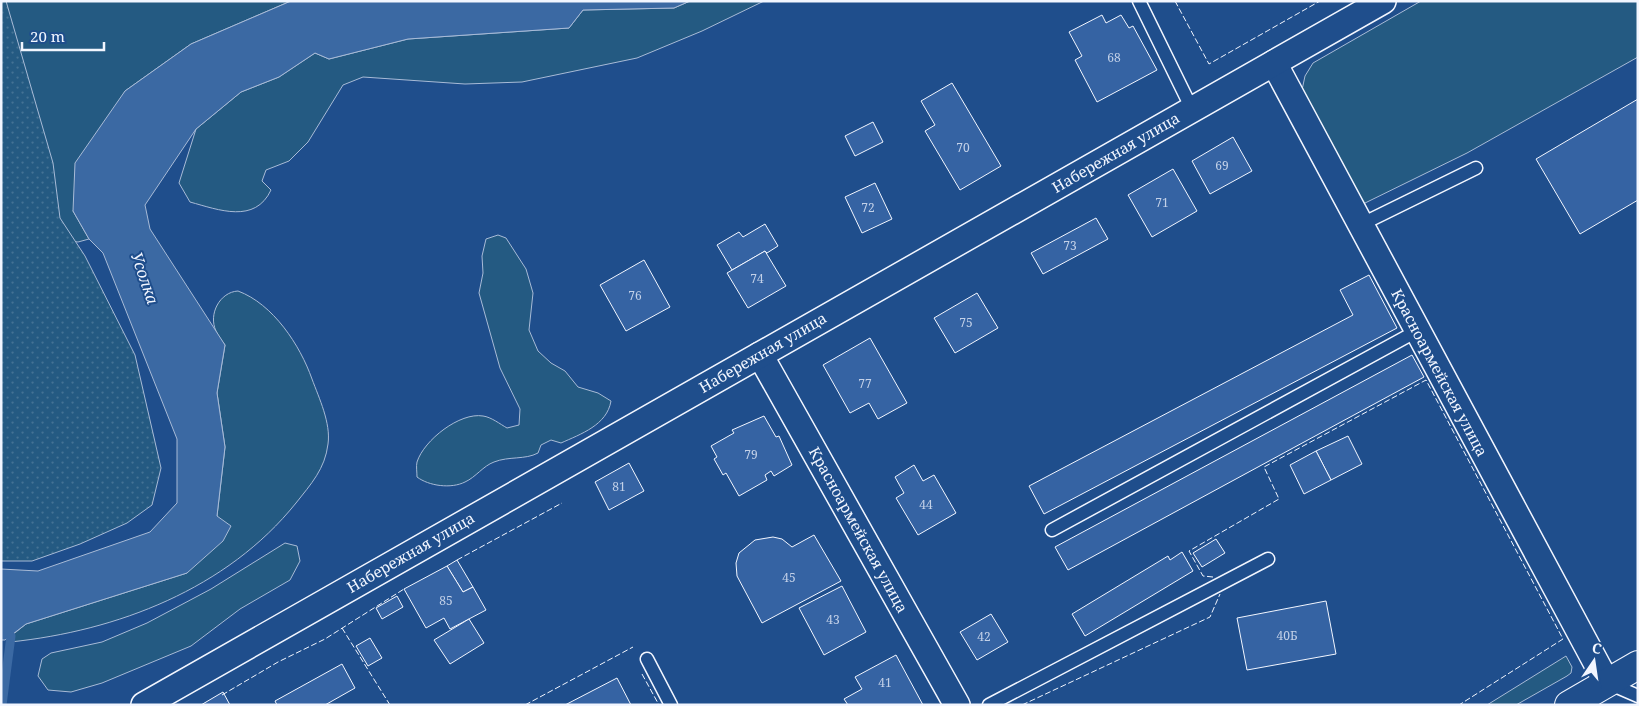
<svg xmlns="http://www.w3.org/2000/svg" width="1639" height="706" viewBox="0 0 1639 706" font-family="'Noto Serif',serif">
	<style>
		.grass { fill: #245a82; stroke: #a8bbd7 }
		.garden { fill: url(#garden-dots); stroke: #a8bbd7 }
		.water { fill: #3b69a3; stroke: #a8bbd7 }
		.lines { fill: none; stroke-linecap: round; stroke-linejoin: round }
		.stream { stroke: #3b69a3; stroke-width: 9 }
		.building { fill: #3563a3; stroke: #f2f6ff }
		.service-casing { stroke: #f2f6ff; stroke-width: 15 }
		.minor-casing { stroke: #f2f6ff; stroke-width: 28 }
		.tertiary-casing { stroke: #f2f6ff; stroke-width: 30 }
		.service { stroke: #1f4e8c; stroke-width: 12 }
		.minor { stroke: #1f4e8c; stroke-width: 25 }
		.tertiary { stroke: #1f4e8c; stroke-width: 28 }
		.fence { stroke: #f2f6ff; stroke-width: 1; stroke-dasharray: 6 2.5; stroke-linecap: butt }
		.labels { text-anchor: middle; stroke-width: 4; stroke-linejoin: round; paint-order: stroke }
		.number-label { font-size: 12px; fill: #c3d1e8 }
		.street-label { font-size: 15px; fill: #f2f6ff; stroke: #1f4e8c }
		.water-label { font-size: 16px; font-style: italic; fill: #f2f6ff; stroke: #1f4e8c }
	</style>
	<defs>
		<pattern id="garden-dots" width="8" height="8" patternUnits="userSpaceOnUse" patternTransform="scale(1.25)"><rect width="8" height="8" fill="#245a82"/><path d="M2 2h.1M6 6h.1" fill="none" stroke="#447295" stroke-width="1.8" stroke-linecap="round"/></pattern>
	</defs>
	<rect width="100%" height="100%" fill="#1f4e8c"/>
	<g class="grass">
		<path d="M1,1H291L191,44L125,91L73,211L89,239L78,242L63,240Z"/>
		<path d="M690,1H764L702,31L637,58L522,82L465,84L363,77L343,85L308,142L289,161L266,170L262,181L271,190C255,224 219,210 190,202L179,183L196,129L241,92L279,77L315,53L329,59L408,39L569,28L583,10L674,8Z"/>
		<path d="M1421,1H1638V57L1467,153L1363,204L1302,90L1305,76L1313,63Z"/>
		<path d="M498,235L506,238L526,269L533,293L529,330L538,351L551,363L565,371L578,387L598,393L611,401C607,425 581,434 561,443L551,440L541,445L538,453C525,460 509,456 494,462C483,466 476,477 465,482C451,489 429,486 417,477C417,472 416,466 417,462C424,440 460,412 483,416C491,417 500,424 507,428L519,425L520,409L500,368L479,293L483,273L482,256L486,239Z"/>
		<path d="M238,291C273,304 300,345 312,379C319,398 331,423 328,444C325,469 311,484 296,503C227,589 117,631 10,642L11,636L26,624L187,573L217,516L225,447L217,393L225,345C222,341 218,336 216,331C208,314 220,292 238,291Z"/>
		<path d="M285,543L297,546L300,561L290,580L240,609L191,646L102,683L71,692L48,690L38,676L42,659L51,653L102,642L147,623L211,589Z"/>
		<path d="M1566,656L1572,667L1571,673L1567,676L1516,705H1487Z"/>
	</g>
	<path class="garden" d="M1,1H6L53,163L60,218L85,256L135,355L161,468L152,505L127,523L80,544L32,561H1Z"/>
	<path class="water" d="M291,1H690L674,8L583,10L569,28L408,39L329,59L315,53L279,77L241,92L196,129L145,205L150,229L225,345L217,393L225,447L217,516L231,526L223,541L187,573L26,624L5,640H1V569L38,571L150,532L177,503V439L103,253L89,239L73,211L75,163L125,91L191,44Z"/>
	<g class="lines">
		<path class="stream" d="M2,705L11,636"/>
	</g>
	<g class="building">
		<path d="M1102,15L1106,23L1121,15L1129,28L1133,26L1157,70L1097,102L1075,60L1082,56L1069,32Z"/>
		<path d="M952,83L1001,166L960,190L925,131L935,125L921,101Z"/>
		<path d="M1638,99V200L1580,234L1536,159Z"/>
		<path d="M873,122L883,142L855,156L845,136Z"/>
		<path d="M1233,137L1252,171L1210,194L1192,161Z"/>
		<path d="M1173,169L1197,211L1152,237L1128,195Z"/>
		<path d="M875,183L892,219L862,233L845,197Z"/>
		<path d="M1096,218L1108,239L1043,274L1031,253Z"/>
		<path d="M765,224L778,246L767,253L765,251L732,270L717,245L739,232L743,237Z"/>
		<path d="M765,251L786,286L748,308L727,273Z"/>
		<path d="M644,260L670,307L626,331L600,285Z"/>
		<path d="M1369,275L1397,328L1044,514L1029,486L1353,315L1340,290Z"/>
		<path d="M977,293L998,328L955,353L934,318Z"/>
		<path d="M870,338L907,403L878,419L869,403L850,413L823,365Z"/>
		<path d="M1412,355L1424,377L1068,570L1055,547Z"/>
		<path d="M764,416L776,437L779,436L792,465L774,476L771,471L765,475L767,480L739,496L726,473L723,475L714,459L717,457L711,446L734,433L732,430Z"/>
		<path d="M1348,436L1362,464L1331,480L1316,451Z"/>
		<path d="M1316,451L1331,480L1304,494L1290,465Z"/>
		<path d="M629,463L644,491L609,510L595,482Z"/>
		<path d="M914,465L923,481L934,475L956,513L918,535L896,498L904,493L895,477Z"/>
		<path d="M814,535L841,581L762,623L737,576L736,563L739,553L755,540L773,537L782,539L792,547Z"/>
		<path d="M1216,539L1225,553L1202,567L1193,553Z"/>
		<path d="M1182,552L1193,571L1085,636L1072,614L1168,556L1170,560Z"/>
		<path d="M457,560L473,587L463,592L447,566Z"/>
		<path d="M447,566L463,592L473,587L486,610L450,629L444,618L426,628L404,589Z"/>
		<path d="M842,586L866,632L824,655L799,608Z"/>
		<path d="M397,596L403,607L382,619L376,608Z"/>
		<path d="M1326,601L1336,654L1247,670L1237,618Z"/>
		<path d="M991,614L1008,642L977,660L960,632Z"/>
		<path d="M469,619L484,643L450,664L434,640Z"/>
		<path d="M370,638L382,658L368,666L356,646Z"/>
		<path d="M896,655L923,705H848L844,699L862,689L855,677Z"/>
		<path d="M342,664L355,688L325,705H277L275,701Z"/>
		<path d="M617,678L631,705H565Z"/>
		<path d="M223,692L230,705H201Z"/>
	</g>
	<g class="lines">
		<defs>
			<g id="service">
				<path d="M1139,1L1192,109"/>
				<path d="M1360,225L1476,168"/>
				<path d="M1052,530L1417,331"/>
				<path d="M647,659L671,705"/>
				<path d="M1608,683L1638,696"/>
				<path d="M989,705L1268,559"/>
			</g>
			<g id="minor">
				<path d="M1274,63L1607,683"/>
				<path d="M760,355L957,705"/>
				<path d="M144,705L1383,1"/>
			</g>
			<path id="tertiary" d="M1569,705L1638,665"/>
		</defs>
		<use href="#service" class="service-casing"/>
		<use href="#minor" class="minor-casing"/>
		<use href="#tertiary" class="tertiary-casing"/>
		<use href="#service" class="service"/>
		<use href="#minor" class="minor"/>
		<use href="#tertiary" class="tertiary"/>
		<g class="fence">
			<path d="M1175,1L1209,64L1320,1"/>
			<path d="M457,560L562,503"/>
			<path d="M1213,577L1203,576L1189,551L1279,499L1264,467L1426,380L1563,639L1459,705"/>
			<path d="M342,628L390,705"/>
			<path d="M642,674L659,705"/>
			<path d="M222,695L278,662L325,639L404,589"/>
			<path d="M525,705L633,647"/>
			<path d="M1022,705L1210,617L1220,594"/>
		</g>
	</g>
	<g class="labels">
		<g class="number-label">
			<text x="1114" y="62">68</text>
			<text x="963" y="152">70</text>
			<text x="1222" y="170">69</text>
			<text x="1162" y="207">71</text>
			<text x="868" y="212">72</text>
			<text x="1070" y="250">73</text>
			<text x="757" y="283">74</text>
			<text x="635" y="300">76</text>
			<text x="966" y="327">75</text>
			<text x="865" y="388">77</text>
			<text x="751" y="459">79</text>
			<text x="619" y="491">81</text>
			<text x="926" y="509">44</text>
			<text x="789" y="582">45</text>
			<text x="446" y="605">85</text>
			<text x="833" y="624">43</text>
			<text x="1287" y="640">40Б</text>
			<text x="984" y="641">42</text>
			<text x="885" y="687">41</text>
		</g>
		<g class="street-label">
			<text transform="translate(1116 153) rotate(-30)" y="5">Набережная улица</text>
			<text transform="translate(763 353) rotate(-30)" y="5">Набережная улица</text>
			<text transform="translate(1439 373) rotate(62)" y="5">Красноармейская улица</text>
			<text transform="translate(858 530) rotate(61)" y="5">Красноармейская улица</text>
			<text transform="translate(411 553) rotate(-30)" y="5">Набережная улица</text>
		</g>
		<g class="water-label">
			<text transform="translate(145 278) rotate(71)" y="6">Усолка</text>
		</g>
	</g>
	<rect width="1639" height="706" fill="none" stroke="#f2f6ff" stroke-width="5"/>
	<g transform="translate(1594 661) rotate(13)" stroke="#1f4e8c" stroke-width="4" paint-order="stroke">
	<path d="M0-4L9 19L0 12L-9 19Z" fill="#f2f6ff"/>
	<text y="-8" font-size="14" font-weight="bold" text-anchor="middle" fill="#f2f6ff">С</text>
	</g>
	<path d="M22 42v8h82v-8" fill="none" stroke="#f2f6ff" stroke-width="2.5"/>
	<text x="30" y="42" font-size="15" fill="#f2f6ff" stroke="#1f4e8c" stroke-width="4" paint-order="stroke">20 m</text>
</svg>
